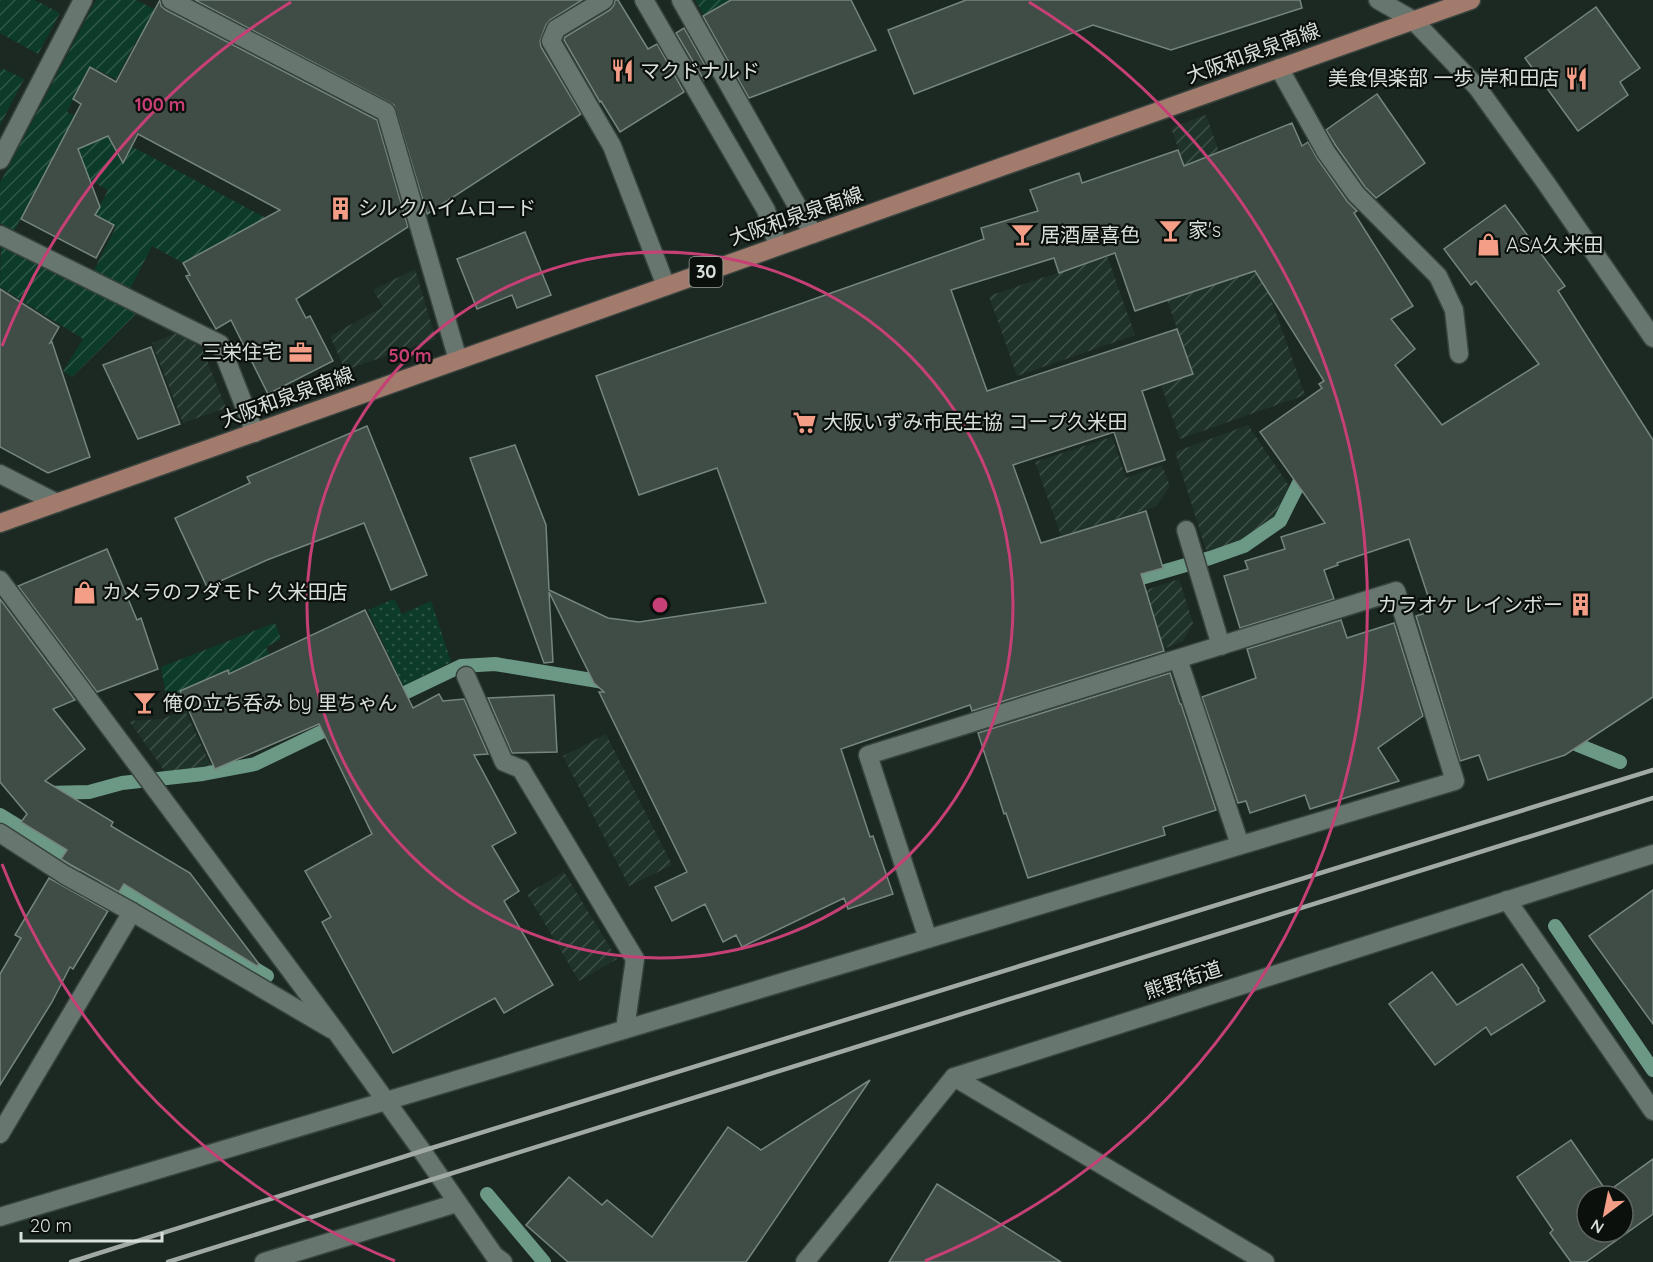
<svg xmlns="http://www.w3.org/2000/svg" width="1653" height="1262" viewBox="0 0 1653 1262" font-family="Quicksand,'Noto Sans JP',sans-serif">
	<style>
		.industrial { fill: url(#industrial-furrows) }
		.grass { fill: url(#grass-dots) }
		.garden { fill: url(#garden-furrows) }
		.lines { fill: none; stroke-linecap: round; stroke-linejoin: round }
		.stream { stroke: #6c9986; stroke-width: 14 }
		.building { fill: #3f4d46; stroke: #76857e; stroke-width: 1.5; fill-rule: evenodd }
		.service-casing { stroke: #38433e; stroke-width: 21 }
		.minor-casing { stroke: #38433e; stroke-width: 21 }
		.tertiary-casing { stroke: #38433e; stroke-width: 21 }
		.primary-casing { stroke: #38433e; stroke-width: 21 }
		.service { stroke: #67766f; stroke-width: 18 }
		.minor { stroke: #67766f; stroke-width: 18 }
		.tertiary { stroke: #67766f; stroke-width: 18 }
		.primary { stroke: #a27b6d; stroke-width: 18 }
		.rail { stroke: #a1aaa5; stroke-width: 4.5 }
		.ring { fill: none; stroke: #c64075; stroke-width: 3 }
		.labels { text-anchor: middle; stroke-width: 4.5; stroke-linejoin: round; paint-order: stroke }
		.shield { fill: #0b100d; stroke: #9aa29e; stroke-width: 1.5 }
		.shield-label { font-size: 18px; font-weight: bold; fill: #d8e0dc }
		.street-label { font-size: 20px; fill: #d8e0dc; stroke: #0b100d }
		.poi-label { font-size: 20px; fill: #d8e0dc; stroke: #0b100d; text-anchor: start }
		.centre { fill: #c64075; stroke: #0b100d; stroke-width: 3 }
		.ring-label { font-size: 18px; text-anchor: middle; font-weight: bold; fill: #c64075; stroke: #0b100d; stroke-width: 4.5; stroke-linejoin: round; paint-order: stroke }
	</style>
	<defs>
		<pattern id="industrial-furrows" width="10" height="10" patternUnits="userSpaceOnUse" patternTransform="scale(1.5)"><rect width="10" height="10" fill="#1f332a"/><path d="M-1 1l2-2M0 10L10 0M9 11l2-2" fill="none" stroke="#3f5048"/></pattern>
		<pattern id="grass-dots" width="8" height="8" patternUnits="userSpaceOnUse" patternTransform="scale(1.5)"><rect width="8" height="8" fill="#0d3b2a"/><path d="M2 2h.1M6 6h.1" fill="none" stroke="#305748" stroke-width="1.8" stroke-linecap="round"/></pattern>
		<pattern id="garden-furrows" width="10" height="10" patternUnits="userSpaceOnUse" patternTransform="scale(1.5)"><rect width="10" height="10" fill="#0d3b2a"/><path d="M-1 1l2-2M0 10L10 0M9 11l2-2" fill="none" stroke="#305748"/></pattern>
	</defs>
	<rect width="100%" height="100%" fill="#1c2923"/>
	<g class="industrial">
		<path d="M1206,115L1305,395L1180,439L1161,385L1193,374L1167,300L1225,281L1171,128Z"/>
		<path d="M1107,256L1135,335L1017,376L989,296Z"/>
		<path d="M415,269L436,339L345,370L330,336L383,307L373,290Z"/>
		<path d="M175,333L202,348L226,408L183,423L152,343Z"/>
		<path d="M1248,425L1289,486L1274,516L1240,541L1207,553L1175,452Z"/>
		<path d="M1112,437L1126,478L1162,465L1170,486L1157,506L1061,536L1035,462Z"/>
		<path d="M1179,579L1193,623L1183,641L1163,649L1146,590Z"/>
		<path d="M185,710L212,768L166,773L129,721L162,719Z"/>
		<path d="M606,734L672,865L629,886L563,756Z"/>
		<path d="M564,872L617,959L579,981L527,894Z"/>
	</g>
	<path class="grass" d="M394,599L402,614L431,601L451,662L403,686L368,610Z"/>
	<g class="garden">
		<path d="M0,0H35L60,13L38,54L0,33Z"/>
		<path d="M96,0H136L249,58L234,86L139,36L116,79L90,66L67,112L266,218L183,263L152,246L130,289L94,270L116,227L95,215L108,190L52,160L14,231L0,223V183Z"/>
		<path d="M695,0H731L704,16Z"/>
		<path d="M2,68L24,79L0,125V72Z"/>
		<path d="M1,245L136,314L72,377L63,371L83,339L0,287Z"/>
		<path d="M275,623L281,639L266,647L272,661L231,680L227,670L199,682L184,700L168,708L161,667Z"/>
	</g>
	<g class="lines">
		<g class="stream">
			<path d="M1124,583L1210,558L1244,546L1280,521L1299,483L1312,474"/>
			<path d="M390,700L461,666L495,664L610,683"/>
			<path d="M1566,734L1578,745L1620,762"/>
			<path d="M46,793L89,792L122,783L203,774L255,764L340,723"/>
			<path d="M0,815L80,864"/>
			<path d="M107,880L267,976"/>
			<path d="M1555,926L1653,1070"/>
			<path d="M487,1194L544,1262"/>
		</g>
	</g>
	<g class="building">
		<path d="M160,0L161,6L166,10L377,120L408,227L296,299L306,318L310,316L333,361L268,394L231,320L216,329L186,276L190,275L183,263L280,210L138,134L123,163L108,136L78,149L100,207L95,215L114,225L96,258L21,219L81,104L73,99L90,67L116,82Z"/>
		<path d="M195,0H582L550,20L546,25L540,41L541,47L581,114L427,214L394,105Z"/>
		<path d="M615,0H618L648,49L657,44L684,92L620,132L601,101L600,102L564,40L565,37L610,10L614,5Z"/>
		<path d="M731,0H851L876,50L749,98L703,16Z"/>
		<path d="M966,0H1300L1302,8L1171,50L1093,25L914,94L888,30Z"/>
		<path d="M1596,7L1640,68L1620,82L1628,95L1578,131L1525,58Z"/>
		<path d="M684,28L711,76L704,80L676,33Z"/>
		<path d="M1377,94L1425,163L1376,198L1365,187L1336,146L1326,130Z"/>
		<path d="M1292,123L1302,146L1308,142L1317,158L1347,201L1357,211L1354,213L1413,306L1391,319L1415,349L1395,365L1442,425L1539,364L1476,281L1471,285L1444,249L1505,205L1565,286L1558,291L1653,440V697L1565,755L1488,780L1479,755L1460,761L1416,616L1433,611L1409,539L1337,563L1338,565L1324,570L1334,599L1240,628L1224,576L1248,569L1245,561L1285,549L1281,537L1325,523L1260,432L1322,388L1319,384L1324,381L1255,271L1135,311L1115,253L1059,273L1054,258L951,290L987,391L1177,329L1193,374L1142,391L1165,460L1127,472L1114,432L1013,465L1041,543L1146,511L1163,568L1141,574L1164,651L972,711L970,705L841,749L870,837L873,836L893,894L848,909L844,898L742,947L736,935L723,942L705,904L672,921L655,887L687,872L599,692H604L594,683L549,592L553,662L544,663L470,458L515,445L546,525L549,590L608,618L639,622L766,603L717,468L639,495L596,376L984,239L981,228L1038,211L1030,190L1079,173L1082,183L1178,150L1184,166Z"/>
		<path d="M525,232L551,295L517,308L512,295L477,309L457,259Z"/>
		<path d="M0,289L59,327L50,343L52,342L90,457L48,473L0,447Z"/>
		<path d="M151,347L180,424L138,439L103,365Z"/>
		<path d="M367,426L427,575L391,590L364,523L267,560L207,587L175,518L250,483L247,477Z"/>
		<path d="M107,549L137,620L141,618L158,669L97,692L18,586Z"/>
		<path d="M0,599L75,700L53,709L85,749L45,781L113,822L111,826L190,873L259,964L257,966L124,884L119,892L71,865L61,859L67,850L21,822L27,814L0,782Z"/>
		<path d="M365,610L413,708L439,694L443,701L464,699L488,754L474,755L516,833L492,846L519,891L504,901L553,985L504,1013L495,998L393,1053L322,922L331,917L305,871L372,834L319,724L215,769L180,691L228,670L229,674Z"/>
		<path d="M1341,620L1347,638L1394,623L1423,716L1378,748L1399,781L1310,809L1305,795L1250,813L1246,801L1238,803L1202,697L1256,678L1247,649Z"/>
		<path d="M1170,673L1180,704H1181L1216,810L1163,827L1165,835L1028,878L1006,813L1004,814L978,733Z"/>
		<path d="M554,695L557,752L512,753L488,698Z"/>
		<path d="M49,878L108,911L73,969L70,967L52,1002L0,1085V974L21,938L15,935Z"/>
		<path d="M1653,890V1024L1589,936Z"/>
		<path d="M1522,964L1539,989L1538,990L1545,1001L1491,1035L1486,1027L1435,1065L1389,1004L1432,972L1457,1005Z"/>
		<path d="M870,1080L746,1262H568L526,1225L569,1177L602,1205L607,1200L652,1237L728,1127L761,1150Z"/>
		<path d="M1571,1140L1607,1192L1653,1159V1214L1586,1262H1571L1550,1233L1553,1230L1517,1177ZM1587,1196H1623V1232H1587Z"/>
		<path d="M937,1184L1061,1262H889Z"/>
	</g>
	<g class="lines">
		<defs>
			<g id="service">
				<path d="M604,0L556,29L551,41L612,146L666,286"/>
				<path d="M644,0L766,210L778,246"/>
				<path d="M681,0L813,234"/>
				<path d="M466,676L504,762L521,769"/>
				<path d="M0,1217L386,1101"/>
			</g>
			<g id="minor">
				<path d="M171,0L386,112L458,360"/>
				<path d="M1279,68L1326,152L1356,194L1438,276L1454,310L1459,354"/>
				<path d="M0,160L83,0"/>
				<path d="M0,235L220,344L255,433"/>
				<path d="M0,474L57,503"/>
				<path d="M1186,530L1221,646"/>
				<path d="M0,580L337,1033L422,1151L494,1255L503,1262"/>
				<path d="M1178,659L1240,845"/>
				<path d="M521,769L635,959L625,1029"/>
				<path d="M0,833L65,875L132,912L331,1029"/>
				<path d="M1507,900L1653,1111"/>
				<path d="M954,1077L1265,1262"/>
				<path d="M386,1101L1455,781L1396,591L868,755L928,939"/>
				<path d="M0,1134L132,912"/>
				<path d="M264,1262L457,1203"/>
				<path d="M805,1262L954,1077L1653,854"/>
			</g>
			<path id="tertiary" d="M1378,0L1413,20L1477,87L1546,183L1653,338"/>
			<path id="primary" d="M0,523L1471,0"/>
		</defs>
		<use href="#service" class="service-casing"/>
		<use href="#minor" class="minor-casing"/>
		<use href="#tertiary" class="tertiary-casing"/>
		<use href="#primary" class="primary-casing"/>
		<use href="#service" class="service"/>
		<use href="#minor" class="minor"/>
		<use href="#tertiary" class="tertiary"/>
		<use href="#primary" class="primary"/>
		<g class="rail">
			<path d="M71,1262L422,1151L1653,770"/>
			<path d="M168,1262L1653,798"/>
		</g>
	</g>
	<g class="ring">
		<circle cx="660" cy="605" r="353"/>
		<path d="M395 1261A707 707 0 0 1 2 864M2 346A707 707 0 0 1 291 2M1029 2A707 707 0 0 1 925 1261"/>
	</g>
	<defs>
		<symbol id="restaurant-bare" viewBox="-9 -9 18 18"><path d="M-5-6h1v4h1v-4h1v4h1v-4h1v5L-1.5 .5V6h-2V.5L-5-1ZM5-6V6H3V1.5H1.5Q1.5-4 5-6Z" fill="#f49e88" stroke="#0b100d" stroke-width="2.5" paint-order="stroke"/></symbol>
		<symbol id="building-bare" viewBox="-9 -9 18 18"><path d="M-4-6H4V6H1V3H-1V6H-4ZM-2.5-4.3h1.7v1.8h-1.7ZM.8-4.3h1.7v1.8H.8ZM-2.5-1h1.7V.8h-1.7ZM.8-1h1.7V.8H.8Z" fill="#f49e88" stroke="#0b100d" stroke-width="2.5" paint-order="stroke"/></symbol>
		<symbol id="bar-bare" viewBox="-9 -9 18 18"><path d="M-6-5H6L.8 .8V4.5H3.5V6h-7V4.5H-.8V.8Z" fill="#f49e88" stroke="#0b100d" stroke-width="2.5" paint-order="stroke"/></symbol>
		<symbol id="shop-bare" viewBox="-9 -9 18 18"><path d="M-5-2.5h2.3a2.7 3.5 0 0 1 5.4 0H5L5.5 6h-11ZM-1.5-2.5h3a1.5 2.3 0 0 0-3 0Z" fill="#f49e88" stroke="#0b100d" stroke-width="2.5" paint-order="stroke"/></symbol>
		<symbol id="office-bare" viewBox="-9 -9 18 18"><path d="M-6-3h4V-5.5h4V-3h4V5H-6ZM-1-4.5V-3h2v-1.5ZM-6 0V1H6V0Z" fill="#f49e88" stroke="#0b100d" stroke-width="2.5" paint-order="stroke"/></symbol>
		<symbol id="supermarket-bare" viewBox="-9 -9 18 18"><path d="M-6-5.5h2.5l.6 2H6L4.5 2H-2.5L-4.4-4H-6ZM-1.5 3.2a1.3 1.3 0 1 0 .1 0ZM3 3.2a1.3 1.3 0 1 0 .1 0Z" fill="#f49e88" stroke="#0b100d" stroke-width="2.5" paint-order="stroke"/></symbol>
	</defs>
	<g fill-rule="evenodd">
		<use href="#restaurant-bare" x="606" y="54" width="33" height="33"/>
		<use href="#restaurant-bare" x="1560" y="62" width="33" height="33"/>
		<use href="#building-bare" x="324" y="192" width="33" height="33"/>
		<use href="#bar-bare" x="1154" y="214" width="33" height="33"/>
		<use href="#bar-bare" x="1006" y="218" width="33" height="33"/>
		<use href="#shop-bare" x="1472" y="228" width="33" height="33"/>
		<use href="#office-bare" x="284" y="336" width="33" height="33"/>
		<use href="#supermarket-bare" x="788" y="406" width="33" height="33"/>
		<use href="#shop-bare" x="68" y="576" width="33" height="33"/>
		<use href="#building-bare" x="1564" y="588" width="33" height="33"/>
		<use href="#bar-bare" x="128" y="686" width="33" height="33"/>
	</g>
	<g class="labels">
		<rect class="shield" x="689.5" y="257" width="33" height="30" rx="4.5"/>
		<g class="shield-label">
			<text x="706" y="278">30</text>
		</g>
		<g class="street-label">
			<text transform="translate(1253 53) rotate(-20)" y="7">大阪和泉泉南線</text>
			<text transform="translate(796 216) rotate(-19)" y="7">大阪和泉泉南線</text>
			<text transform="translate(287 397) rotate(-20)" y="7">大阪和泉泉南線</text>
			<text transform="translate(1183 980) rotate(-18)" y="7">熊野街道</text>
		</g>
		<g class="poi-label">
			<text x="640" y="78">マクドナルド</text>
			<text x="1559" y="85" text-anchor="end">美食倶楽部 一歩 岸和田店</text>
			<text x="358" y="215">シルクハイムロード</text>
			<text x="1188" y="237">家's</text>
			<text x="1040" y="242">居酒屋喜色</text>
			<text x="1506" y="252">ASA久米田</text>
			<text x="282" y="359" text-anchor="end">三栄住宅</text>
			<text x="823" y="429">大阪いずみ市民生協 コープ久米田</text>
			<text x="102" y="599">カメラのフダモト 久米田店</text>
			<text x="1563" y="612" text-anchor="end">カラオケ レインボー</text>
			<text x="163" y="710">俺の立ち呑み by 里ちゃん</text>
		</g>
	</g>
	<circle cx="660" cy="605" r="9" class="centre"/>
	<g class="ring-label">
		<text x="160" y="111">100 m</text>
		<text x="410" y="362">50 m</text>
	</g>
	<g transform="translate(1605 1214) rotate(212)"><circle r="28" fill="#0b100d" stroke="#5d6360" stroke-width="1.5"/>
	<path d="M0-4.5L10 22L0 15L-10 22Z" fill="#f49e88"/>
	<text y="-9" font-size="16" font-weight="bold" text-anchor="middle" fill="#d8e0dc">N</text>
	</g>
	<path d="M21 1232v9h141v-9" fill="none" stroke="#d8e0dc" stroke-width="3"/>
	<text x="30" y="1232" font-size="18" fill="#d8e0dc" stroke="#0b100d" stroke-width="4.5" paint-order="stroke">20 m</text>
</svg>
